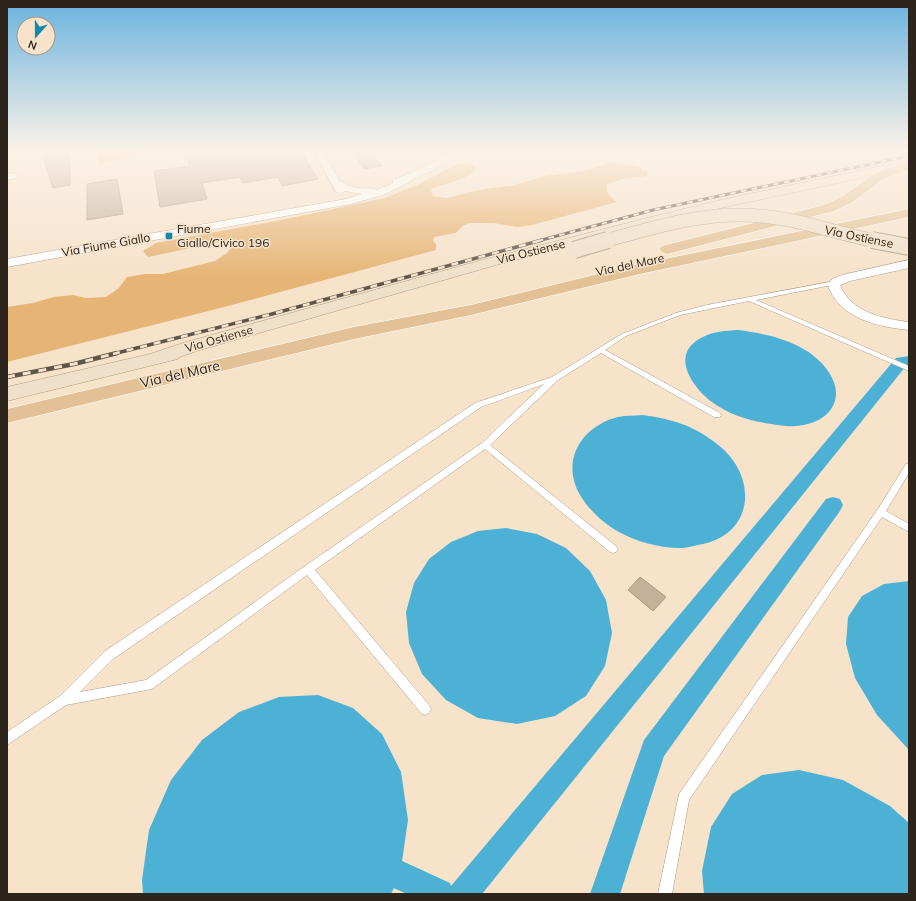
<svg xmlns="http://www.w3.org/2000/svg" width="916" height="901" viewBox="0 0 916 901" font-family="Mulish,sans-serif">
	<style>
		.green { fill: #e6b474 }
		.water { fill: #4db1d5 }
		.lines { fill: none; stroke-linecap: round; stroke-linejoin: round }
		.canal { fill: #4db1d5; fill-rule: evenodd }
		.building { fill: #c4b199; stroke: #ab9881 }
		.lane-casing { stroke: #af9c85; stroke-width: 1 }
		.street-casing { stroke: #af9c85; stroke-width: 1 }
		.secondary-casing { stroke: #af9c85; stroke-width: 1 }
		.primary-casing { stroke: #fff; stroke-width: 1 }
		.lane { fill: #fff; fill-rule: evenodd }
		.street { fill: #fff; fill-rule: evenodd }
		.secondary { fill: #f0e0ca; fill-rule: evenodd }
		.primary { fill: #e1c195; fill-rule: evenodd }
		.rail-far2-casing { stroke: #5f5447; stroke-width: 3 }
		.rail-far1-casing { stroke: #5f5447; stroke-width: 3.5 }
		.rail-casing { stroke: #5f5447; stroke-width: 4.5 }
		.rail-far2 { stroke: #f7e2ca; stroke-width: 2; stroke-dasharray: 5.5; stroke-linecap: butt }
		.rail-far1 { stroke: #f7e2ca; stroke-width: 2.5; stroke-dasharray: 7; stroke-linecap: butt }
		.rail { stroke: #f7e2ca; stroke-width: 3; stroke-dasharray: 8; stroke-linecap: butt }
		.secondary-bridge-far1-casing { stroke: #af9c85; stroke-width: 14; stroke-linecap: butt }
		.secondary-bridge-casing { stroke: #af9c85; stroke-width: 18; stroke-linecap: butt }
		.secondary-bridge-far1 { stroke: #f0e0ca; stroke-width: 13 }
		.secondary-bridge { stroke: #f0e0ca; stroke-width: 16 }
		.poi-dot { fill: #1089ac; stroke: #f7e2ca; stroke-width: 1.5 }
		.labels { text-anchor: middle; stroke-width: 3; stroke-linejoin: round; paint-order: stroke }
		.far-poi-label { font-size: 12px; fill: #2d251c; stroke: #f7e2ca; text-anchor: start }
		.far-street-label { font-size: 12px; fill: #2d251c; stroke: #f7e2ca }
		.street-label { font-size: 14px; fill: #2d251c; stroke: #f7e2ca }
	</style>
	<rect width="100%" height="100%" fill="#f7e2ca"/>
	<g class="green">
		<path d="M98,151H160L98,164Z"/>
		<path d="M613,162L637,166L647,171V176L622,179L607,184C605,193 610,197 617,202L532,225L517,227L494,223H470L464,225L456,233L434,237L433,241L436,244V250L228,306L7,362V307L33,303L54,297L73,295L86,298L106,297L119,288L127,277L145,274H163L215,261L227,253L234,244L219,242L148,257L143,251L156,243L281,220L385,198L415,186L458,164L471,163L476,168C469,181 444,182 431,190L433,196L446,198L484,189L511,186L545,176L584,171Z"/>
	</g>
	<g class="water">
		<path d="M738,330C769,334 805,342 825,367C853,402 823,429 786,426C760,423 733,418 712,402C691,386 669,353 703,337C714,331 726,331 738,330Z"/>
		<path d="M642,415C672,419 693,425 717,444C759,476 755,536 698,545C692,546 686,548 680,548C660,548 637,542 619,532C604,524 589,510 580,495C560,460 582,426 618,417C626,415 634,416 642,415Z"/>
		<path d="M506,528L537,534L566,548L590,571L606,600L612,633L605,666L586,696L555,716L517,724L478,718L446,700L422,674L409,643L406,612L414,583L429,559L451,542L478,531Z"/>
		<path d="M909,581V750L877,715L855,678L846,644L848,617L862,596L884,584Z"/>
		<path d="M318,695L353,708L382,734L401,772L408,820L400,875L391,894H143L142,880L149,830L171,780L202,740L239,712L279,697Z"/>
		<path d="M799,770L843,780L890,806L909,823V894H704L702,871L711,827L732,794L762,775Z"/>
	</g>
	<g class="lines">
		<g class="canal">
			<path d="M909,356V366H906L482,894H407L389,886L385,875L389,864L400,860L450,883L451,886L896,358Z"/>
			<path d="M833,497L840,499L843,505L840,511L664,756L620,894H590L644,740L826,499Z"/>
		</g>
	</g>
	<g class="building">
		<path d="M183,151H267L270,154L274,151H300L318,179L282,186L278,177L243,183L240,177L202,183L207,199L160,207L154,171L190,166Z"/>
		<path d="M351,151H370L382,166L364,169Z"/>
		<path d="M70,152V185L53,188L43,157Z"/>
		<path d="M117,179L123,214L87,220V184Z"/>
		<path d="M640,577L666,597L653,611L628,590Z"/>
	</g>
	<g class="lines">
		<defs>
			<g id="lane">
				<path d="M268,151H273L270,153Z"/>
				<path d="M835,281L838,283L837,284L756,300L909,366V371L749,301L680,315L626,336L605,350L720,413L721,415L720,417H714L601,353L558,380L490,445L616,546L618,549L616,552L613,553L610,552L485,449L315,570L429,705L431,709L429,713L425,715L421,713L307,575L152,689L66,705L7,745V732L60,696L105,651L475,403L552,377L622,334L676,313L707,305ZM544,384L482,443L305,566L146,680L80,692L113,659L481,407Z"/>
				<path d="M909,463V473L886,511L909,524V532L882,517L689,800L672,894H658L679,794L878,509L906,464Z"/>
			</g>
			<g id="street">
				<path d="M314,151H323L339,180C345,184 351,187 358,188C364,189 371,187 377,190L393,183V180L427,166L448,151H458L433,170L413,179L411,181L386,194L351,204L7,267V259L346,199L362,194L345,191L340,193L336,192Z"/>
				<path d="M14,173L19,176L17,178L7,180V174Z"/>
				<path d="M909,260V268L850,281L840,285C850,312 884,319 909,322V330C878,327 838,318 828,285L832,279L842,275Z"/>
			</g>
			<path id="secondary" d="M906,161L909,162V168L725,207L665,222L496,265L200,350L179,357L178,359L7,401V387L150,354L186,342L486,259L655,216L725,199Z"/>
			<g id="primary">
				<path d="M909,161V169L882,180L853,202L834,211L667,254L662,252L659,249L662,246L824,205L843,196L874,174Z"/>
				<path d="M909,209V217L640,274L471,315L354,339L7,423V409L354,327L471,305L640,264Z"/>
			</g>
		</defs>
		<use href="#lane" class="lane-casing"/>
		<use href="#street" class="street-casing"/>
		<use href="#secondary" class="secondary-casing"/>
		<use href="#primary" class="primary-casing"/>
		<use href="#lane" class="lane"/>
		<use href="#street" class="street"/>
		<use href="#secondary" class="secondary"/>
		<use href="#primary" class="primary"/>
		<defs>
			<path id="rail-far2" d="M538,241L653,210L909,156"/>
			<path id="rail-far1" d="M113,354L272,314L542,240"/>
			<path id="rail" d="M7,377L74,364L117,353"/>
		</defs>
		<use href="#rail-far2" class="rail-far2-casing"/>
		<use href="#rail-far1" class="rail-far1-casing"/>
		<use href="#rail" class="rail-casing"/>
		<use href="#rail-far2" class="rail-far2"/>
		<use href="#rail-far1" class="rail-far1"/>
		<use href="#rail" class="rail"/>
		<defs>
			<path id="secondary-bridge-far1" d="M605,241C655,227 707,211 760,216C800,219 838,234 877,241"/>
			<g id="secondary-bridge">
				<path d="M872,240L909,247"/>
				<path d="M574,250L608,240"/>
			</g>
		</defs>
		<use href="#secondary-bridge-far1" class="secondary-bridge-far1-casing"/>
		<use href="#secondary-bridge" class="secondary-bridge-casing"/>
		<use href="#secondary-bridge-far1" class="secondary-bridge-far1"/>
		<use href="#secondary-bridge" class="secondary-bridge"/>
	</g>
	<linearGradient id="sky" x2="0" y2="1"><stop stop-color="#6ab3e0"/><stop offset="0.54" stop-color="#fbf2e7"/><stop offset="1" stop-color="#fbf2e7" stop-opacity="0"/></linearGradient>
	<rect width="916" height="278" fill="url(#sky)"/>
	<rect class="poi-dot" x="165" y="232" width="8" height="8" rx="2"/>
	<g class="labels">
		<g class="far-poi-label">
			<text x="177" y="233">Fiume<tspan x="177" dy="14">Giallo/Civico 196</tspan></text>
		</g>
		<g class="far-street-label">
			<text transform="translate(859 237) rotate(12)" y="4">Via Ostiense</text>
			<text transform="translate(106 245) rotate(-10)" y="4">Via Fiume Giallo</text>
			<text transform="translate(531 252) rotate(-14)" y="4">Via Ostiense</text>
			<text transform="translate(630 265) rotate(-12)" y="4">Via del Mare</text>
			<text transform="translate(219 339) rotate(-16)" y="4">Via Ostiense</text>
		</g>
		<g class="street-label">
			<text transform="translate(180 374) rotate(-13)" y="5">Via del Mare</text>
		</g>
	</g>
	<rect width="916" height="901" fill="none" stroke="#2d251c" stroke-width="16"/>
	<g transform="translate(36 36) rotate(201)"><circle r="19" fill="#f7e2ca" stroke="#a69684"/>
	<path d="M0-3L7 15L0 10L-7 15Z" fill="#1089ac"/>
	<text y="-6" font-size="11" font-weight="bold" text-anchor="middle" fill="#2d251c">N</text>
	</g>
</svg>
